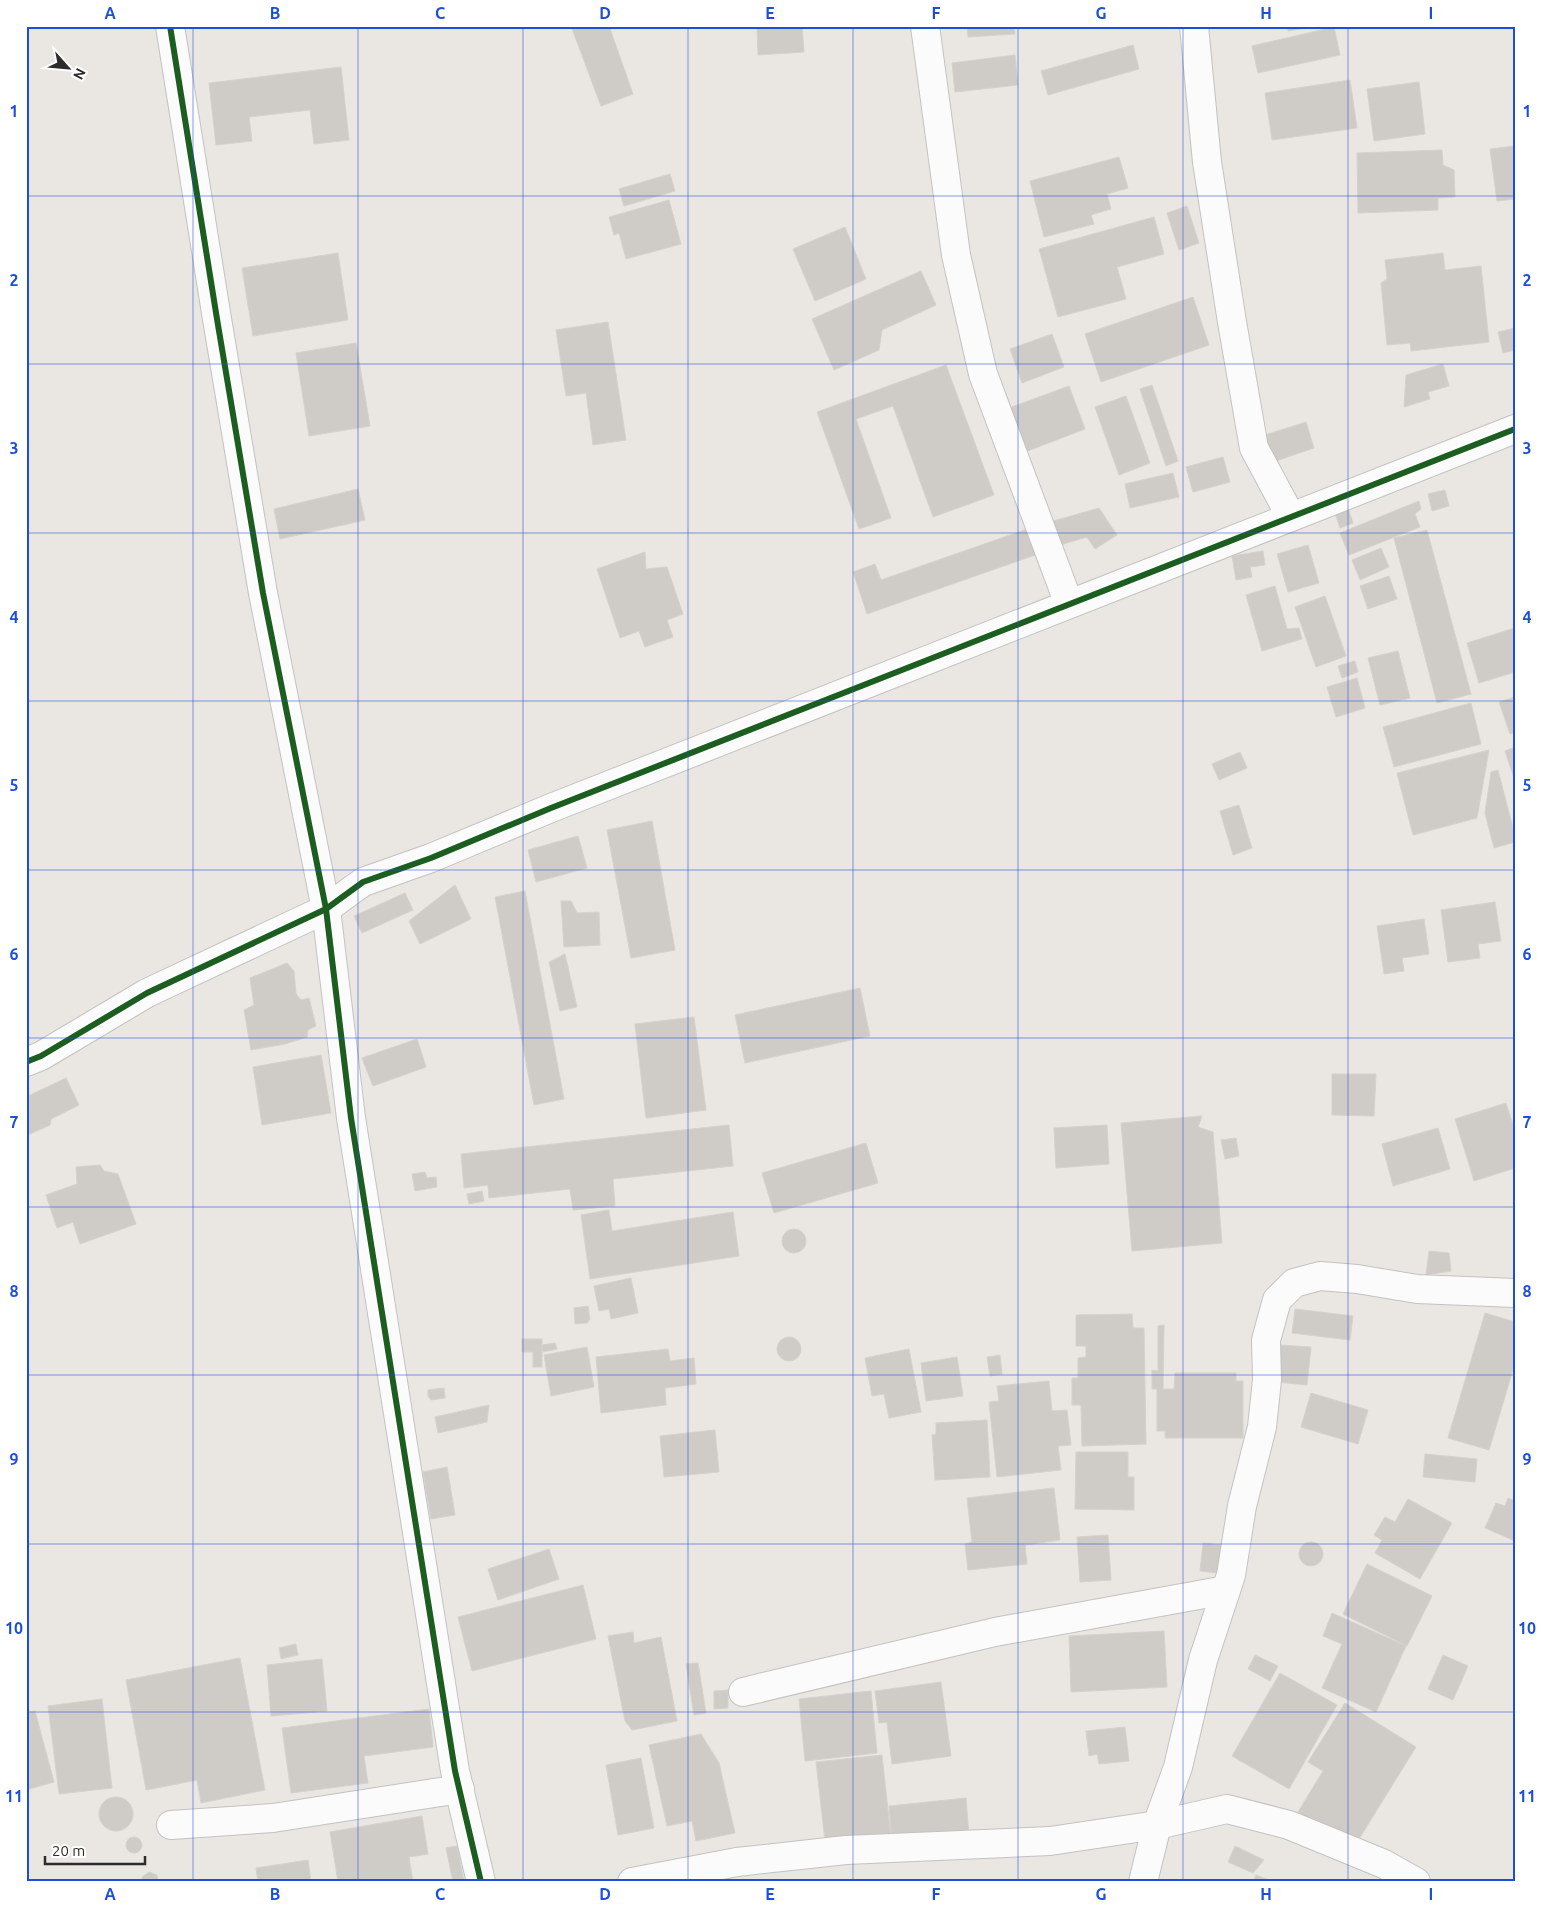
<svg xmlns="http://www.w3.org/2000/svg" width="1541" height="1908" viewBox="0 0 1541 1908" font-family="Ubuntu,sans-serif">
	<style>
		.building { fill: #cfccc8; stroke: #d5d2ce }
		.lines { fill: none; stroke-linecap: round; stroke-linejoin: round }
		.minor-casing { stroke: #c3c2c3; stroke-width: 30 }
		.minor { stroke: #fcfbfb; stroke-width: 28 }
		.cycleway-casing { stroke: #fff; stroke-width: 9 }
		.cycleway { stroke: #1b5e20; stroke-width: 6 }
		.grid { fill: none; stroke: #1d4ed8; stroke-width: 1; stroke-opacity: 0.55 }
		.neatline { fill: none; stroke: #1d4ed8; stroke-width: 2 }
		.grid-label { font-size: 16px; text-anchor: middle; font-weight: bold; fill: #1d4ed8 }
	</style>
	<rect width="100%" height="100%" fill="#eae6e2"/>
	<g class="building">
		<path d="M571,26H609L633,94L601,106Z"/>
		<path d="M757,26H802L804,52L758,55Z"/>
		<path d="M967,26H1014L1015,34L968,37Z"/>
		<path d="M1288,26H1317L1288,31Z"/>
		<path d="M1334,27L1340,55L1258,73L1252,46Z"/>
		<path d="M1133,45L1139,69L1048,95L1041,71Z"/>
		<path d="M1015,55L1018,85L955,92L952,63Z"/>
		<path d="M341,67L349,140L314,144L310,110L249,117L252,141L216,145L209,83Z"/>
		<path d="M1350,80L1357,128L1272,140L1265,93Z"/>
		<path d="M1419,82L1425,134L1374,141L1367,89Z"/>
		<path d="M1515,146V199L1497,201L1490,149Z"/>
		<path d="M1442,150L1443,165L1454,170L1455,197L1438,198V210L1358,213L1357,153Z"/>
		<path d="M1119,157L1128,188L1107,194L1111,209L1091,215L1094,224L1044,237L1030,181Z"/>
		<path d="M670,174L675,191L624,206L619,189Z"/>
		<path d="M669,200L681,244L626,259L619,233L614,235L609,217Z"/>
		<path d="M1187,206L1199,243L1179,250L1167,213Z"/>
		<path d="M1154,217L1164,254L1117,267L1126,299L1058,317L1039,249Z"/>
		<path d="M845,227L866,279L815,301L793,249Z"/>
		<path d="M338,253L348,320L253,336L242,268Z"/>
		<path d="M1443,253L1445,270L1481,266L1489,342L1411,351L1410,343L1387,345L1381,283L1387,279L1385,260Z"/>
		<path d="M921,271L936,305L882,330L879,350L834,370L812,319Z"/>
		<path d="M1193,297L1209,345L1101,382L1085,334Z"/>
		<path d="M608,322L626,440L593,445L586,393L566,396L556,330Z"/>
		<path d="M1515,328V350L1503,353L1498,332Z"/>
		<path d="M1052,334L1064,367L1022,383L1010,349Z"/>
		<path d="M356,343L370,426L309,436L296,353Z"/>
		<path d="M1443,364L1449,386L1428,392L1430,399L1404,407L1406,375Z"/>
		<path d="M946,365L994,495L933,517L893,406L856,419L891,518L859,529L817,412Z"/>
		<path d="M1152,385L1178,461L1166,466L1140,389Z"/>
		<path d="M1069,386L1085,429L1025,452L1009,408Z"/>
		<path d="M1126,396L1150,463L1119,475L1095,407Z"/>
		<path d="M1306,422L1314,448L1273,462L1265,435Z"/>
		<path d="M1223,457L1230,482L1193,492L1186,467Z"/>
		<path d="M1173,473L1179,497L1130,508L1125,484Z"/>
		<path d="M358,489L365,520L280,539L274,509Z"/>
		<path d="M1445,490L1449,506L1432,511L1428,494Z"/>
		<path d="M1419,501L1421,509L1415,514L1420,527L1349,555L1340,533Z"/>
		<path d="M1099,508L1117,535L1095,549L1087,537L1060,545L1053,521Z"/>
		<path d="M1348,508L1353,523L1340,528L1335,513Z"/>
		<path d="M1030,528L1038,554L867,614L853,572L875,564L881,580Z"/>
		<path d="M1427,530L1471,694L1437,703L1394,538Z"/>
		<path d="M1308,545L1319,583L1288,592L1277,554Z"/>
		<path d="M1381,548L1389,567L1360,580L1352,560Z"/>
		<path d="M1263,551L1265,565L1250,567L1252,577L1236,580L1232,556Z"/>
		<path d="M645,552L646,569L667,567L683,614L667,620L673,637L645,647L639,631L620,638L597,569Z"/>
		<path d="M1389,576L1397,599L1368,609L1360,586Z"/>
		<path d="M1275,586L1287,629L1299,628L1302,639L1262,651L1246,595Z"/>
		<path d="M1325,596L1346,656L1316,667L1295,607Z"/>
		<path d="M1515,628V672L1479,683L1467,643Z"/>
		<path d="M1398,651L1410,698L1380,705L1368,658Z"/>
		<path d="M1355,661L1358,672L1342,678L1338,666Z"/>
		<path d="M1357,678L1365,708L1336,717L1327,687Z"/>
		<path d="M1515,697V732L1510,734L1499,702Z"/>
		<path d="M1471,703L1481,744L1394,767L1383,727Z"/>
		<path d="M1515,747V777L1514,778L1505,751Z"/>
		<path d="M1489,750L1477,818L1413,835L1397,773Z"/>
		<path d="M1240,752L1247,768L1219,780L1212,764Z"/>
		<path d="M1498,770L1515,836V842L1494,848L1485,813L1491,772Z"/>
		<path d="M1239,805L1252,848L1233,855L1220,811Z"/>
		<path d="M652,821L675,950L631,958L607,830Z"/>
		<path d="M578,836L587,868L536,882L528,850Z"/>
		<path d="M455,885L471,919L420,944L409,921Z"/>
		<path d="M525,891L564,1099L534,1105L495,897Z"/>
		<path d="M405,893L413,910L362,933L354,916Z"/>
		<path d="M561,901H571L577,913L599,912L600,945L564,947Z"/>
		<path d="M1495,902L1501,941L1478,944L1480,958L1448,962L1441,910Z"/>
		<path d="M1424,919L1429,954L1402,958L1404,971L1384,974L1377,926Z"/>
		<path d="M565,954L577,1007L560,1011L549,962Z"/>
		<path d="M287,963L294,971L296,994L301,1000L309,998L316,1026L308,1030L307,1037L285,1044L251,1050L244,1010L254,1005L250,978Z"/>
		<path d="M860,988L870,1036L745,1063L735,1015Z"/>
		<path d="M694,1017L706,1110L646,1118L635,1024Z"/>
		<path d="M417,1039L426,1067L373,1086L362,1058Z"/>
		<path d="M321,1055L331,1113L262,1125L253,1067Z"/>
		<path d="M1332,1074H1376L1374,1116L1332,1115Z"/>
		<path d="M66,1078L79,1105L51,1119L50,1125L28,1135L26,1097Z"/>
		<path d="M1506,1103L1515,1131V1168L1474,1181L1455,1119Z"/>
		<path d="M1202,1116L1198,1127L1213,1132L1222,1243L1132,1251L1121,1123Z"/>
		<path d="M729,1125L733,1166L613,1179L615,1206L573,1210L570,1189L489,1198L488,1185L464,1188L461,1154Z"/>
		<path d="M1107,1125L1109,1164L1056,1168L1054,1128Z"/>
		<path d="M1438,1128L1450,1169L1393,1186L1382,1144Z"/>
		<path d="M1236,1138L1239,1156L1225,1159L1221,1140Z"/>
		<path d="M866,1143L878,1183L774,1213L762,1173Z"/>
		<path d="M100,1165L104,1171L118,1174L136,1224L80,1244L73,1222L57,1228L46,1195L77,1184L76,1167Z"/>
		<path d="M425,1172L427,1178L436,1177L437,1187L415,1191L412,1174Z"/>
		<path d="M482,1191L484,1201L469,1204L467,1194Z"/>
		<path d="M609,1210L612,1231L733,1212L739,1256L590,1279L581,1215Z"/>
		<circle cx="794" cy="1241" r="12"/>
		<path d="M1429,1251L1449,1253L1451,1271L1426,1275Z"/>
		<path d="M631,1278L638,1313L611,1319L609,1309L599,1311L594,1286Z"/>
		<path d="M588,1306L590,1319L587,1323L575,1324L574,1308Z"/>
		<path d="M1295,1309L1353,1316L1350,1340L1292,1333Z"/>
		<path d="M1485,1313L1515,1322V1363L1489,1450L1448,1438Z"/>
		<path d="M1132,1314L1133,1328H1144L1146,1444L1082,1446L1081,1405H1072V1378H1078V1358L1086,1357V1346H1076V1315Z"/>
		<path d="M1164,1325L1163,1389H1174L1175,1373H1236V1381H1243V1438H1165V1431H1157V1389H1152V1370L1158,1371V1326Z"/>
		<circle cx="789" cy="1349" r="12"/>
		<path d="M522,1339H542V1367H533V1352H522Z"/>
		<path d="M555,1343L557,1349L543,1352L542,1345Z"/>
		<path d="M1280,1345L1311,1347L1307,1385L1277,1382Z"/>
		<path d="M587,1347L594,1387L551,1396L544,1355Z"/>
		<path d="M668,1349L670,1361L694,1358L696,1384L665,1388L666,1405L601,1413L596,1357Z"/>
		<path d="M909,1349L921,1412L889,1418L884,1394L872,1396L865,1358Z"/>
		<path d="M1000,1355L1002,1374L990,1376L987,1357Z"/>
		<path d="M957,1357L963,1396L926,1401L921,1363Z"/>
		<path d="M1049,1381L1052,1411L1067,1410L1071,1445L1058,1446L1061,1470L997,1477L989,1402L999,1401L997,1386Z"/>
		<path d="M444,1388L445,1398L431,1400L428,1396V1390Z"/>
		<path d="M1311,1393L1368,1410L1358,1444L1301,1427Z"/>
		<path d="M489,1405L487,1422L438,1433L435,1417Z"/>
		<path d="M987,1420L990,1477L935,1480L932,1435L936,1434V1423Z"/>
		<path d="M715,1430L719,1472L664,1477L660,1436Z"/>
		<path d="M1076,1452H1128V1477H1134V1510L1075,1509Z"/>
		<path d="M1425,1454L1477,1459L1475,1482L1423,1477Z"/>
		<path d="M447,1467L455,1515L431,1519L423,1472Z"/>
		<path d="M1054,1488L1060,1540L1025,1545L1027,1564L968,1570L965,1544L972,1542L967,1498Z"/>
		<path d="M1508,1498L1515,1501V1541L1485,1528L1496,1503L1505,1506Z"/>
		<path d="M1408,1499L1452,1523L1420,1579L1375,1553L1382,1540L1374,1535L1385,1517L1395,1522Z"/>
		<path d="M1108,1535L1111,1580L1080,1582L1077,1537Z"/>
		<circle cx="1311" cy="1554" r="12"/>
		<path d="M1203,1543L1231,1546L1228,1574L1200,1571Z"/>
		<path d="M549,1549L559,1579L498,1600L488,1569Z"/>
		<path d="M1367,1564L1432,1596L1407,1646L1343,1614Z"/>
		<path d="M583,1585L596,1639L472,1671L458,1617Z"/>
		<path d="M1332,1613L1406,1646L1376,1712L1322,1688L1342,1644L1323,1636Z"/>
		<path d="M1164,1631L1167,1687L1071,1692L1069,1636Z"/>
		<path d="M633,1632L634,1643L661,1637L677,1721L632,1730L625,1721L608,1636Z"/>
		<path d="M296,1644L298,1655L281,1659L279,1648Z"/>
		<path d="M1255,1655L1278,1666L1270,1681L1248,1669Z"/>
		<path d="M1443,1655L1468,1666L1453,1700L1428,1689Z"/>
		<path d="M240,1658L265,1790L201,1803L197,1780L146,1790L126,1680Z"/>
		<path d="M322,1659L327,1711L271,1716L267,1665Z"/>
		<path d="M698,1663L706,1713L694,1715L686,1664Z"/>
		<path d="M1280,1673L1337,1705L1289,1789L1232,1756Z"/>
		<path d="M941,1682L951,1756L892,1764L887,1722L879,1723L875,1691Z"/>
		<path d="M728,1690V1708L714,1709V1691Z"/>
		<path d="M871,1691L877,1753L805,1761L799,1699Z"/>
		<path d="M102,1699L112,1788L59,1794L48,1706Z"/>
		<path d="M1345,1703L1416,1747L1354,1847L1298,1812L1323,1771L1308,1762Z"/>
		<path d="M429,1709L433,1747L364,1756L368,1783L291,1793L282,1728Z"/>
		<path d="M35,1711L54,1782L26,1790V1713Z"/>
		<path d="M1125,1727L1129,1761L1099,1764L1097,1754L1089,1756L1086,1731Z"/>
		<path d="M701,1734L719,1763L735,1833L696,1841L692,1821L667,1826L649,1745Z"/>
		<path d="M882,1755L891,1837L826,1850L816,1762Z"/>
		<path d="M641,1758L654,1828L618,1835L606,1765Z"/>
		<circle cx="116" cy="1814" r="17"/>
		<path d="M966,1798L969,1836L892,1843L889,1806Z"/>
		<path d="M422,1816L428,1854L409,1857L413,1882H338L330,1832Z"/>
		<circle cx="134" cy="1845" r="8"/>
		<path d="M457,1846L464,1882H453L446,1848Z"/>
		<path d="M1235,1846L1264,1860L1253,1873L1228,1862Z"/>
		<path d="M308,1860L311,1882H258L256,1868Z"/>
		<path d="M149,1872L157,1875L158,1882H142V1877Z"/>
		<path d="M1256,1875L1274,1882H1253Z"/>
	</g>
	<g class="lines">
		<defs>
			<g id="minor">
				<path d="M170,26L217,319L263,593L326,909L351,1118L455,1771L481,1882"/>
				<path d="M925,26L956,255L983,374L1069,604"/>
				<path d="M1194,26L1207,162L1232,322L1254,448L1291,517"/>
				<path d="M26,1062L41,1056L147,993L326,909L363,882L431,858L551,808L1515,429"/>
				<path d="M743,1692L995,1632L1226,1590"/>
				<path d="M171,1825L273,1818L460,1789"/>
				<path d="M632,1882L737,1862L846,1850L1050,1841L1157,1825L1227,1809L1289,1825L1384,1864L1416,1882"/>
				<path d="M1143,1882L1157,1825L1178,1767L1203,1660L1231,1575L1242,1506L1262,1427L1267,1380L1266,1340L1277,1300L1294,1283L1320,1276L1357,1279L1417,1289L1515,1293"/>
			</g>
		</defs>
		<use href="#minor" class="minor-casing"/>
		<use href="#minor" class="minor"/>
		<defs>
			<g id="cycleway">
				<path d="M170,26L217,319L263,593L326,909L351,1118L455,1771L481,1882"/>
				<path d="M26,1062L41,1056L147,993L326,909L363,882L431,858L551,808L1515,429"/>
			</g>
		</defs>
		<use href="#cycleway" class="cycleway-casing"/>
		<use href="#cycleway" class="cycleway"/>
	</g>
	<path class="grid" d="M193,26V1882M358,26V1882M523,26V1882M688,26V1882M853,26V1882M1018,26V1882M1183,26V1882M1348,26V1882M26,196H1515M26,364H1515M26,533H1515M26,701H1515M26,870H1515M26,1038H1515M26,1207H1515M26,1375H1515M26,1544H1515M26,1712H1515"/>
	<rect width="1541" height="1908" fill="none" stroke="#ffffff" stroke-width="55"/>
	<g transform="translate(68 68) rotate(117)" stroke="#ffffff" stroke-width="4" paint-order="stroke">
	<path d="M0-4L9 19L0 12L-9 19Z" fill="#2c2c2c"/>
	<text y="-8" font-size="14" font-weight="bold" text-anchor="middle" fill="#2c2c2c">N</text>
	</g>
	<path d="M45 1856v8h100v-8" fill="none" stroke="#2c2c2c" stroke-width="2.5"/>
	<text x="52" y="1856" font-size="15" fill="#2c2c2c" stroke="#ffffff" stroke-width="4" paint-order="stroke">20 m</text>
	<rect x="28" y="28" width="1486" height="1852" class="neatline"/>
	<g class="grid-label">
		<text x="110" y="19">A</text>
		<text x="275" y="19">B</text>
		<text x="440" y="19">C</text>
		<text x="605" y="19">D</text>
		<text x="770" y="19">E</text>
		<text x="936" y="19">F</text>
		<text x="1101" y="19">G</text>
		<text x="1266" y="19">H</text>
		<text x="1431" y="19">I</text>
		<text x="14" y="117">1</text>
		<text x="1527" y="117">1</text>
		<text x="14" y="286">2</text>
		<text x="1527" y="286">2</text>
		<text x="14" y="454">3</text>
		<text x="1527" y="454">3</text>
		<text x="14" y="623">4</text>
		<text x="1527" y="623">4</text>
		<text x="14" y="791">5</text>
		<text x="1527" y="791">5</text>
		<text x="14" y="960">6</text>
		<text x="1527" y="960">6</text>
		<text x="14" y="1128">7</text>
		<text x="1527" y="1128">7</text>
		<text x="14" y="1297">8</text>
		<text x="1527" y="1297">8</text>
		<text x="14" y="1465">9</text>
		<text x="1527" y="1465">9</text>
		<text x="14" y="1634">10</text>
		<text x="1527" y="1634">10</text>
		<text x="14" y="1802">11</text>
		<text x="1527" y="1802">11</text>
		<text x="110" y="1900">A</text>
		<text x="275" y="1900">B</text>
		<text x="440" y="1900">C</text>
		<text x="605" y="1900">D</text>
		<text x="770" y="1900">E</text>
		<text x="936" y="1900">F</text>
		<text x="1101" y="1900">G</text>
		<text x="1266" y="1900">H</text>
		<text x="1431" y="1900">I</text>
	</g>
</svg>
